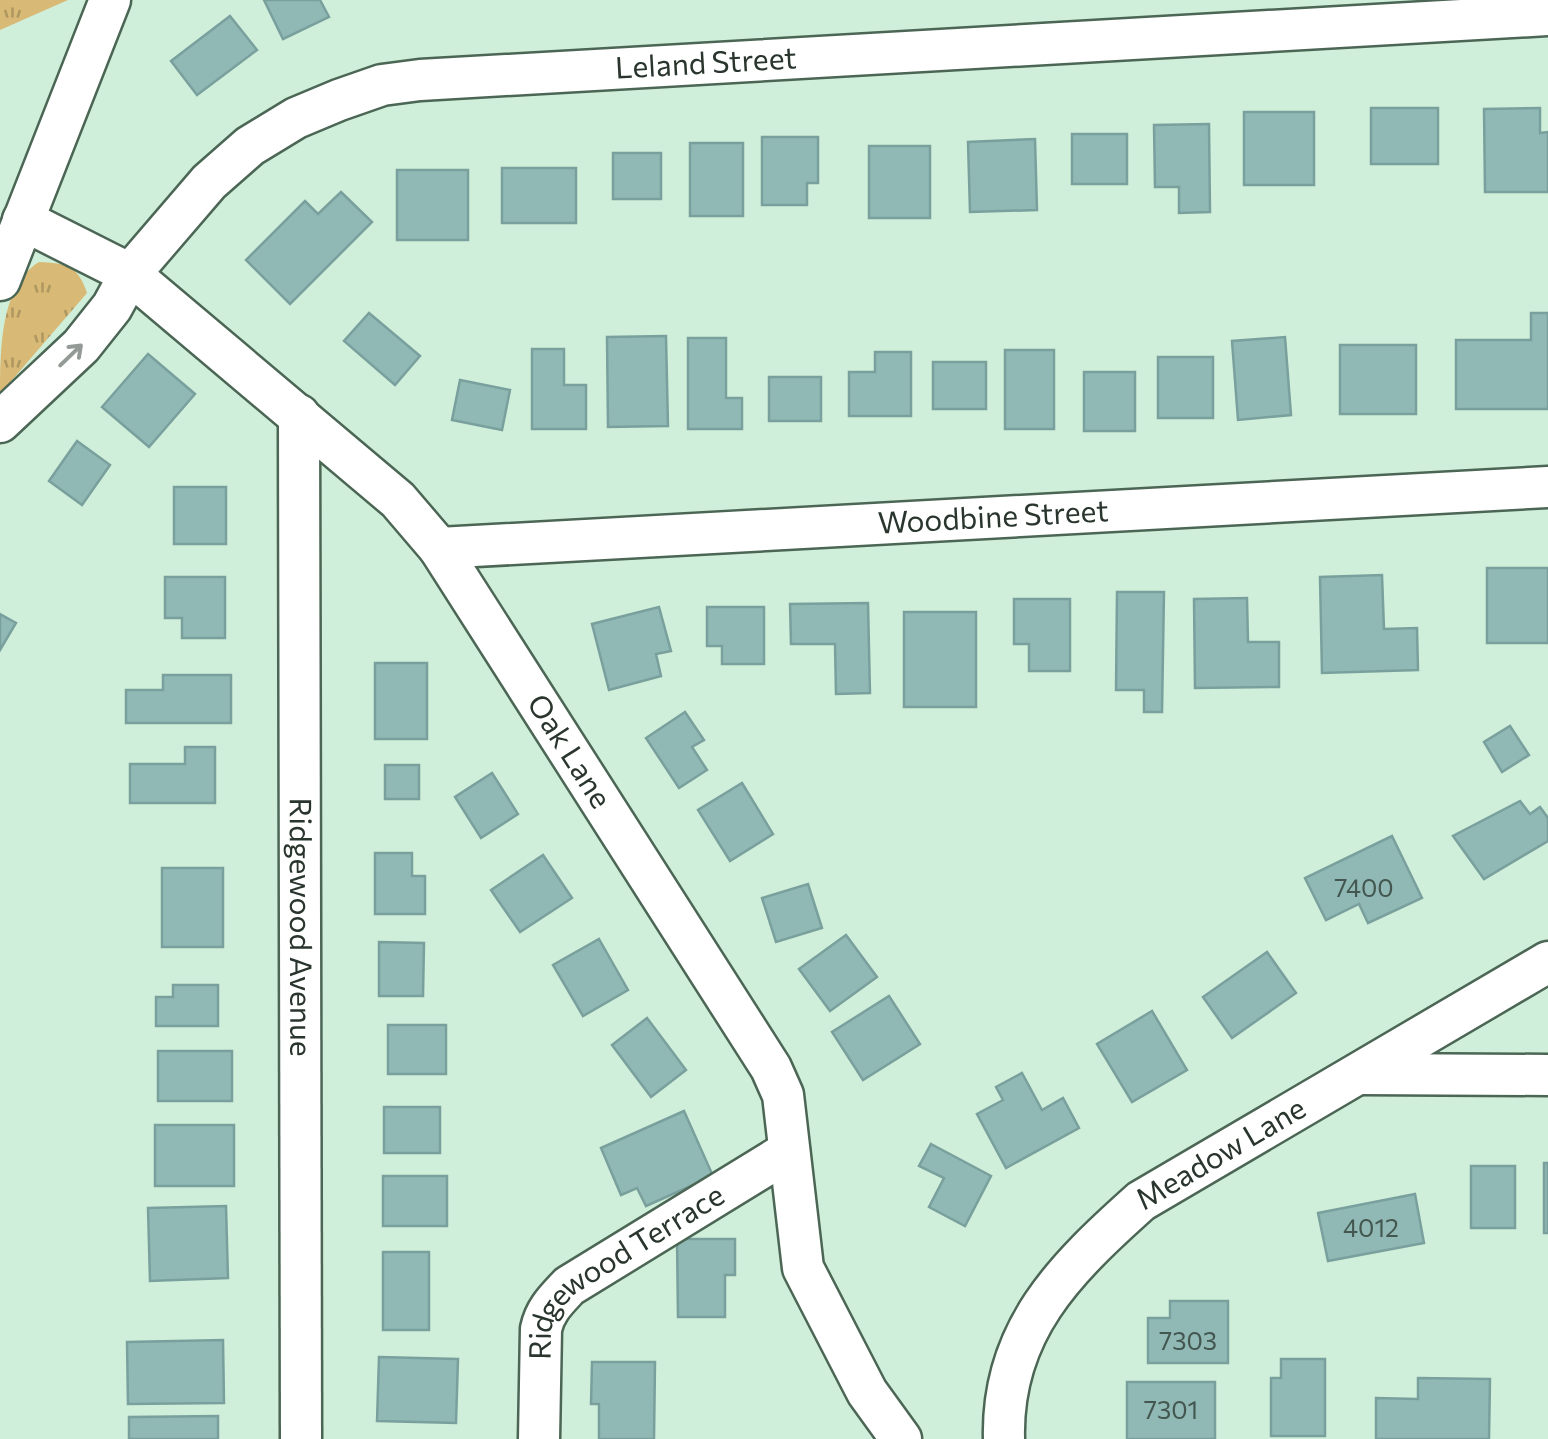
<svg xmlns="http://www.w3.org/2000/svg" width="1548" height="1439" viewBox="0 0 1548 1439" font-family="Commissioner,sans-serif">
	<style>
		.grass { fill: url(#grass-tufts) }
		.building { fill: #90b8b4; stroke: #79a09d; stroke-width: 2.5 }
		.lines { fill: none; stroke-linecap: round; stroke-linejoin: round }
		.street-casing { stroke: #4b6654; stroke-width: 45 }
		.street { stroke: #fff; stroke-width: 40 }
		.oneway { stroke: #949a96 }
		.labels { text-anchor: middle; stroke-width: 9; stroke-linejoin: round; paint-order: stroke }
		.number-label { font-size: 25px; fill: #43564f }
		.street-label { font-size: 30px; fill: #29352d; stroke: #fff }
	</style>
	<defs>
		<pattern id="grass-tufts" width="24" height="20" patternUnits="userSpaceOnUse" patternTransform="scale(2.5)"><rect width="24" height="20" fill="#d8b975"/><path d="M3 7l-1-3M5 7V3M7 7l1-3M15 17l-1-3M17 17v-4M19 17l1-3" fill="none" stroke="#af9760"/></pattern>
	</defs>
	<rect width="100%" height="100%" fill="#d0efda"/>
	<g class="grass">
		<path d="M0,0H68L0,30Z"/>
		<path d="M39,262C67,263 78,266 87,293L0,394C0,351 0,286 39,262Z"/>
	</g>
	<g class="building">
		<path d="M264,0H320L329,17L283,39Z"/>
		<path d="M230,16L257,50L197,95L171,61Z"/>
		<rect x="1371" y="108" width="67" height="56"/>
		<path d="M1540,108V133L1548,132V192H1485L1484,109Z"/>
		<rect x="1244" y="112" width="70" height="73"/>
		<path d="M1209,124L1210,212L1179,213V187H1155L1154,125Z"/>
		<rect x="1072" y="134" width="55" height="50"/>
		<path d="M762,137H818V183H807V205H762Z"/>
		<path d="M1035,139L1037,210L970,212L968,142Z"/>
		<rect x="690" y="143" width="53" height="73"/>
		<rect x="869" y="146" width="61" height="72"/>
		<rect x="613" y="153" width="48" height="46"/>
		<rect x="502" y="168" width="74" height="55"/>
		<rect x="397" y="170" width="71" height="70"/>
		<path d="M341,192L372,222L290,304L246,260L305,201L318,214Z"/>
		<path d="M369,313L420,356L395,385L344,341Z"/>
		<path d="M1531,313H1548V409H1456V340H1531Z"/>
		<path d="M666,336L668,426L608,427L607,337Z"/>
		<path d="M1285,337L1291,415L1238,420L1232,341Z"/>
		<path d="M688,338H726V398H742V429H688Z"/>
		<rect x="1340" y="345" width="76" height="69"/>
		<path d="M532,349H564V385H586V429H532Z"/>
		<rect x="1005" y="350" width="49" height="79"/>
		<path d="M875,352H911V416H849V372H875Z"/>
		<path d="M148,354L195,394L149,447L102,407Z"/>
		<rect x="1158" y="357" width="55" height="61"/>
		<rect x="933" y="362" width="53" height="47"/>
		<rect x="1084" y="372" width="51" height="59"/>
		<rect x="769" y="377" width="52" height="44"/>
		<path d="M460,380L510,390L502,430L452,420Z"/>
		<path d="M77,441L110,465L82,505L49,481Z"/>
		<rect x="174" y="487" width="52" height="57"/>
		<rect x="1487" y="568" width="61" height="75"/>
		<path d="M1382,575L1384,629L1417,628L1418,670L1322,673L1320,577Z"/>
		<path d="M165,577H225V638H182V618H165Z"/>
		<path d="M1117,592H1164L1162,712H1144V690H1116Z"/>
		<path d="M1247,598L1248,642H1279V687L1195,688L1194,599Z"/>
		<path d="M1014,599H1070V671H1029V644H1014Z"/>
		<path d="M868,603L870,693L836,694L835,644H791L790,604Z"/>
		<path d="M659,607L671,651L656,654L661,676L609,690L592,624Z"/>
		<path d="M707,607H764V664H722V646H707Z"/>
		<rect x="904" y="612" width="72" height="95"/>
		<path d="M0,614L16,623L0,650Z"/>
		<rect x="375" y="663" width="52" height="76"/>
		<path d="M163,675H231V723H126V690H163Z"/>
		<path d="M685,712L704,740L692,747L707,770L679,788L646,738Z"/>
		<path d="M1510,726L1529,755L1502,772L1484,742Z"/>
		<path d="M185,747H215V803H130V764H185Z"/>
		<rect x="385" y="765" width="34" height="34"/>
		<path d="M492,773L518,814L481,838L455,797Z"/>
		<path d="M742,783L773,834L730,861L698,810Z"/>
		<path d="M1520,801L1530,814L1540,807L1548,818V841L1484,879L1453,836Z"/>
		<path d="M1392,836L1422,898L1368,923L1359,904L1326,920L1305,878Z"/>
		<path d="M375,853H412V876H425V914H375Z"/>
		<path d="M543,855L572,898L520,932L491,890Z"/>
		<rect x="162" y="868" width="61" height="79"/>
		<path d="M808,884L822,928L776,942L762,898Z"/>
		<path d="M846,935L877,977L830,1011L799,969Z"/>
		<path d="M599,939L628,990L583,1016L553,965Z"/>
		<path d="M379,942L424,943L423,996H379Z"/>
		<path d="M1267,952L1296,993L1232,1038L1203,997Z"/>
		<path d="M173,985H218V1026H156V997H173Z"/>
		<path d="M889,996L920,1044L863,1080L832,1032Z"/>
		<path d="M1152,1011L1187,1070L1132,1102L1097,1044Z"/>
		<path d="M647,1018L686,1070L651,1097L612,1045Z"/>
		<rect x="388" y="1025" width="58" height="49"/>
		<rect x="158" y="1051" width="74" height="50"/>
		<path d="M1022,1073L1042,1110L1063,1098L1079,1128L1006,1168L977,1114L1003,1100L996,1087Z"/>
		<rect x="384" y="1107" width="56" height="46"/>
		<path d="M684,1111L713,1176L646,1206L637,1188L621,1195L601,1148Z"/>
		<rect x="155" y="1125" width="79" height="61"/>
		<path d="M931,1144L991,1176L965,1226L929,1207L944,1178L919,1166Z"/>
		<rect x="1544" y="1163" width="4" height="70"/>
		<rect x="1471" y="1166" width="44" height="62"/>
		<rect x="383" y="1176" width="64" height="50"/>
		<path d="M1415,1194L1424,1243L1328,1261L1318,1213Z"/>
		<path d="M226,1206L228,1278L150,1281L148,1208Z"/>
		<path d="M677,1239H735V1275H725V1317H678Z"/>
		<rect x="383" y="1252" width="46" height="78"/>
		<path d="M1170,1301H1228V1363H1148V1318H1170Z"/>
		<path d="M223,1340L224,1403L128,1404L127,1342Z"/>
		<path d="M379,1357L458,1359L456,1423L377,1421Z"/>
		<path d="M1281,1359H1325V1436H1271V1378H1281Z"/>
		<path d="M592,1362H655L654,1439H599V1404H591Z"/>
		<path d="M1418,1378L1490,1379L1489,1439H1376V1398L1418,1399Z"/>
		<rect x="1127" y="1382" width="88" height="57"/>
		<path d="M218,1416V1439H129V1417Z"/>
	</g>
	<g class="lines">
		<defs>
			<g id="street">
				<path id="s1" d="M23,220L130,274L398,500L439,548L771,1068L783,1095L803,1268L867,1392L901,1439"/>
				<path d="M0,280L110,0"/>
				<path id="s2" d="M299,415L301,1439"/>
				<path id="s3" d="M0,422L81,346L112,307L130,274L209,182L250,146L296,118L339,100L382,85L420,80L1548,15"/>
				<path id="s4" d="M439,548L1548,487"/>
				<path d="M1362,1074L1548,1075"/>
				<path id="s5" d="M539,1439L541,1329C545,1310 556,1300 569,1286L789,1151"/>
				<path id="s6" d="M1004,1439C1001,1331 1065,1269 1141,1201L1548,962"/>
			</g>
		</defs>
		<use href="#street" class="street-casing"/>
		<use href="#street" class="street"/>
	</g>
	<defs><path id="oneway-shaft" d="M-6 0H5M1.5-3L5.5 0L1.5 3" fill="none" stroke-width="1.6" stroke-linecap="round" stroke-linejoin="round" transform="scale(2.5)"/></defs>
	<use class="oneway" href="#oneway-shaft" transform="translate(71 355) rotate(-44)"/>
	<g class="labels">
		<g class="number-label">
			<text x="1364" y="897">7400</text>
			<text x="1371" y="1237">4012</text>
			<text x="1188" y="1350">7303</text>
			<text x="1171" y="1419">7301</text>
		</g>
		<g class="street-label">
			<text dy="10" stroke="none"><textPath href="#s3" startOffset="845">Leland Street</textPath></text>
			<text dy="10" stroke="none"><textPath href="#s4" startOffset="555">Woodbine Street</textPath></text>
			<text dy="10" stroke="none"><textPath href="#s1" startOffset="775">Oak Lane</textPath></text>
			<text dy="10" stroke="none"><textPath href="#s2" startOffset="512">Ridgewood Avenue</textPath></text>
			<text dy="10" stroke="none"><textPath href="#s6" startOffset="378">Meadow Lane</textPath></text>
			<text dy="10" stroke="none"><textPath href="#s5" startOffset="210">Ridgewood Terrace</textPath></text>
		</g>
	</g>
</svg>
